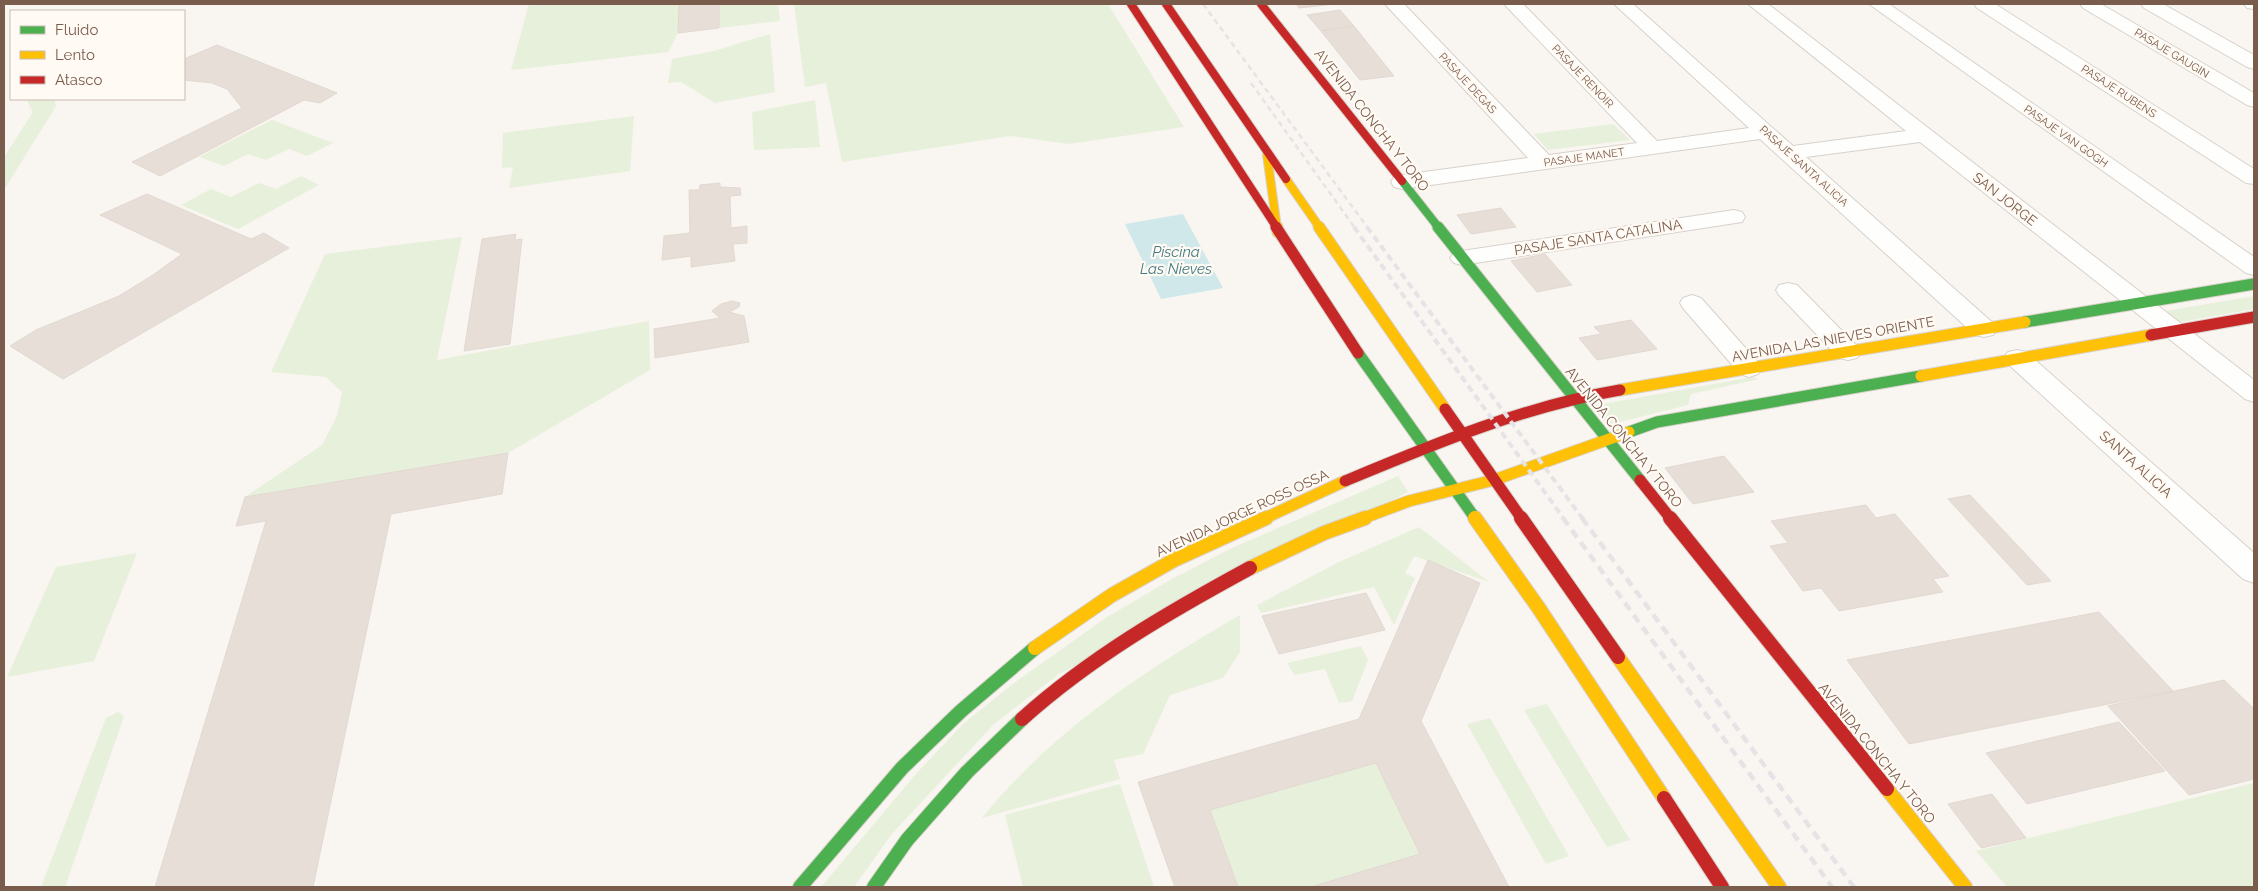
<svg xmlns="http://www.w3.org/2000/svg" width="2258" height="891" viewBox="0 0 2258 891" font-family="Raleway,sans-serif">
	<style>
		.green { fill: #e7f0db }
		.water { fill: #d0e8ea }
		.building { fill: #e6ded7; stroke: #e2d8d2 }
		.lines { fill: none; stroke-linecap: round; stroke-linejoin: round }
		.street-casing { stroke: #d7d1cb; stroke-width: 2 }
		.fast-far2-casing { stroke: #d9d2cb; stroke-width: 10 }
		.fast-far1-casing { stroke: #d9d2cb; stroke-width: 13 }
		.fast-casing { stroke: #d9d2cb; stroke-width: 16 }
		.slow-far2-casing { stroke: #d9d2cb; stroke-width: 10 }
		.slow-far1-casing { stroke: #d9d2cb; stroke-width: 13 }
		.slow-casing { stroke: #d9d2cb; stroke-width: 16 }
		.jam-far2-casing { stroke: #d9d2cb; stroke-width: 10 }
		.jam-far1-casing { stroke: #d9d2cb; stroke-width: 13 }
		.jam-casing { stroke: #d9d2cb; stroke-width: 16 }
		.street { fill: #fefefd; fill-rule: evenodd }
		.fast-far2 { stroke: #4caf50; stroke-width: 8 }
		.fast-far1 { stroke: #4caf50; stroke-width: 11 }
		.fast { stroke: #4caf50; stroke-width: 14 }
		.slow-far2 { stroke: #ffc107; stroke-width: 8 }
		.slow-far1 { stroke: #ffc107; stroke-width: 11 }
		.slow { stroke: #ffc107; stroke-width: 14 }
		.jam-far2 { stroke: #c62828; stroke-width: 8 }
		.jam-far1 { stroke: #c62828; stroke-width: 11 }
		.jam { stroke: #c62828; stroke-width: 14 }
		.rail-far2 { stroke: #e6e3e7; stroke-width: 2.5; stroke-dasharray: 5.5 4; stroke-linecap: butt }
		.rail-far1 { stroke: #e6e3e7; stroke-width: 4; stroke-dasharray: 7 4.5; stroke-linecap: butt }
		.rail { stroke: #e6e3e7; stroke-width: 4.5; stroke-dasharray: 9 6; stroke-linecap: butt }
		.labels { text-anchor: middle; stroke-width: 4.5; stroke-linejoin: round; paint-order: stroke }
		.far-street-label { font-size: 11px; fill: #7a5c4d; stroke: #fffaf3 }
		.street-label { font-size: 14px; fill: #7a5c4d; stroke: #fffaf3 }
		.water-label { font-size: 15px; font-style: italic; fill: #437c86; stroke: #fffaf3 }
	</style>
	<rect width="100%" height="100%" fill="#f9f5f0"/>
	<g class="green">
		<path d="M529,4H679L678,33L668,52L511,70Z"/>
		<path d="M719,4H778L780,21L719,28Z"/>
		<path d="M794,4H1108L1184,127L1069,144L1010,136L842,162L826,83L805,87Z"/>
		<path d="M770,34L775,92L715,103L681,82L668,83L672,59L714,51Z"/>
		<path d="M26,99H54L56,106L4,190V157L33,112Z"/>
		<path d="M815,100L820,147L754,150L752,112Z"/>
		<path d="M634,116L630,171L509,188L513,167L502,168L503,133Z"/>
		<path d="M272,120L333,143L307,156L289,149L266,160L248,154L224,166L199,157Z"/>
		<path d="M1613,124L1630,140L1548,150L1534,134Z"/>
		<path d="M301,176L319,185L238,229L181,205L211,189L231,197L259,183L276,189Z"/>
		<path d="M462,237L437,360L649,321L650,370L508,453L245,497L322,445L337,416L342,392L326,377L271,372L325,254Z"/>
		<path d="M2254,296V309L2174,323L2160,312Z"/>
		<path d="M1753,377L1759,379L1691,394L1688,405L1608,425L1592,406Z"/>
		<path d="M1398,476L1408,492L1059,674L994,724L891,835L854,887H821L915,775L963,724L1014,683L1107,617L1172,579L1232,548Z"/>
		<path d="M1419,527L1489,582L1414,556L1405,573L1415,578L1394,625L1374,587L1261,613L1257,605L1337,563Z"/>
		<path d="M137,553L94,661L7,677L56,567Z"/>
		<path d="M1240,615V652L1223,678L1170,695L1143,754L1114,760L1120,779L982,818C1051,732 1145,670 1240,615Z"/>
		<path d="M1361,646L1368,660L1352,701L1339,703L1325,669L1294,675L1287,663Z"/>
		<path d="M1547,704L1630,840L1607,847L1524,710Z"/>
		<path d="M118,712L124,716L65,887H41L106,718Z"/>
		<path d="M1490,718L1569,856L1546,864L1467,724Z"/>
		<path d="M1376,763L1420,854L1311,887H1238L1210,810Z"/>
		<path d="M2254,783V887H2007L1976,851Z"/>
		<path d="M1120,784L1154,887H1023L1005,815Z"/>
	</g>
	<path class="water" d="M1183,214L1223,288L1161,299L1125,224Z"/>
	<g class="building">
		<path d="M679,4H719V28L678,33Z"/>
		<path d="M1296,4H1335L1299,8Z"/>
		<path d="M1340,10L1354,26L1321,31L1307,15Z"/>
		<path d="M1354,26L1394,76L1360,80L1321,31Z"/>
		<path d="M217,45L337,93L320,103L304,100L160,176L132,162L242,108L227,89L212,83L184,80V59Z"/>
		<path d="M720,183V187L740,188L741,195L730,196L731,228L747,226V243L733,244L735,261L691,267V256L662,260L664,236L690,233L689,190H699L700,185Z"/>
		<path d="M147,194L251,239L264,233L289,248L63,379L10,346L36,330L119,296L153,275L182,254L100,215Z"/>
		<path d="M1501,208L1516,227L1471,234L1457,215Z"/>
		<path d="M516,234L515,240L522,239L510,344L464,351L482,239Z"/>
		<path d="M1545,254L1572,285L1537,292L1511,261Z"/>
		<path d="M732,301L740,303L739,307L729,312L744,316L749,342L655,358L654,329L720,318L712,311L721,304Z"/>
		<path d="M1631,320L1657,349L1597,360L1579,338L1601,334L1594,327Z"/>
		<path d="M508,453L502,494L391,514L313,887H155L266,521L236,526L245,497Z"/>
		<path d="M1724,456L1754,492L1693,504L1665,468Z"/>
		<path d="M1970,495L2051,581L2027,585L1948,499Z"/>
		<path d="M1866,505L1876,518L1895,514L1949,576L1933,579L1943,592L1839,611L1821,588L1803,591L1770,546L1788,543L1771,521Z"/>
		<path d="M1428,560L1480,583L1421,721L1509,887H1311L1420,854L1376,763L1210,810L1238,887H1175L1138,782L1359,719Z"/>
		<path d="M1366,593L1385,630L1279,654L1262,616Z"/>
		<path d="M2099,612L2173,691L1909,744L1847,660Z"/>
		<path d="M2224,680L2254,709V779L2189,795L2108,706Z"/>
		<path d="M2119,722L2165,771L2027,804L1986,753Z"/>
		<path d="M1992,794L2026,838L1981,848L1948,804Z"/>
	</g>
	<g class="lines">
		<defs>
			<g id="street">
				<path d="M1385,4H1404L1549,155L1637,143L1504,4H1523L1657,141L1749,128L1614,4H1633L1793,146L1906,131L1748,4H1768L2254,380V402L2245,399L1920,142L1806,157L1993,323L1996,329L1993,335L1984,337L1975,335L1760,139L1402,189L1394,187L1391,182L1394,177L1402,175L1528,158Z"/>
				<path d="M1869,4H1889L2254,257V275L2246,273Z"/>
				<path d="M1974,4H1995L2254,169V184L2246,183L1977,8Z"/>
				<path d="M2080,4H2101L2254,93V107L2247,105L2083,8Z"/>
				<path d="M2141,4H2163L2254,55V69L2247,67L2144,8Z"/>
				<path d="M2244,4H2254V9L2247,8Z"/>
				<path d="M1734,210L1742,212L1745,217L1742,222L1462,265L1454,263L1450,258L1454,253L1462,251Z"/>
				<path d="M1788,283L1797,285L1857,346L1861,352L1857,358L1848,360L1839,358L1779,295L1776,290L1779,285Z"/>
				<path d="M1692,295L1701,298L1758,362L1762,368L1758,374L1749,377L1740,374L1683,308L1680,303L1683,298Z"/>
				<path d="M2017,350L2026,352L2254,553V583L2243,579L2008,364L2004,358L2008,352Z"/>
			</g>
			<path id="fast-far2" d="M1402,181L1439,228"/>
			<g id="fast-far1">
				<path d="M1438,227L1640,480"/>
				<path d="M2025,322L2254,284"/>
				<path d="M1358,353L1475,518"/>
				<path d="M1629,432L1657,422L1921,376"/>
			</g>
			<g id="fast">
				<path d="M800,887L902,768L961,711L1035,648"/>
				<path d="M874,887L907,840L967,772L1022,719"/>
			</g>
			<g id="slow-far2">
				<path d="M1267,155L1277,228"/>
				<path d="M1286,179L1320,228"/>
			</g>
			<g id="slow-far1">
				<path d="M1277,227L1278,232"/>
				<path d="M1319,227L1445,409"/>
				<path d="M1921,376L2151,335"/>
				<path d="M1620,390L2025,322"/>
				<path d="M1263,519L1345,481"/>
				<path d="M1361,519L1409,501L1494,480L1629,432"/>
			</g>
			<g id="slow">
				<path d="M1475,518L1538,607L1664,798"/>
				<path d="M1250,568L1324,533L1365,518"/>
				<path d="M1035,648L1112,595L1174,560L1266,518"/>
				<path d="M1618,657L1779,887"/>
				<path d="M1887,789L1965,887"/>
			</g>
			<g id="jam-far2">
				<path d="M1131,4L1277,228"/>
				<path d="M1166,4L1286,179"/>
				<path d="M1261,4L1402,181"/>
			</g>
			<g id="jam-far1">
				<path d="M1276,227L1358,353"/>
				<path d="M2151,335L2254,317"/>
				<path d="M1445,409L1522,519"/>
				<path d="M1640,480L1671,519"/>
				<path d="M1345,481C1434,444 1525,406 1620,390"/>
			</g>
			<g id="jam">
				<path d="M1521,518L1618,657"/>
				<path d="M1670,518L1887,789"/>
				<path d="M1022,719C1091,657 1169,612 1250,568"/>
				<path d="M1664,798L1722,887"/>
			</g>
		</defs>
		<use href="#street" class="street-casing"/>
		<use href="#fast-far2" class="fast-far2-casing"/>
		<use href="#fast-far1" class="fast-far1-casing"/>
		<use href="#fast" class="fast-casing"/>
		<use href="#slow-far2" class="slow-far2-casing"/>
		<use href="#slow-far1" class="slow-far1-casing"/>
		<use href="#slow" class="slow-casing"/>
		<use href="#jam-far2" class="jam-far2-casing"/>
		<use href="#jam-far1" class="jam-far1-casing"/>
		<use href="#jam" class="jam-casing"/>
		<use href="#street" class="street"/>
		<use href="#fast-far2" class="fast-far2"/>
		<use href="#fast-far1" class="fast-far1"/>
		<use href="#fast" class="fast"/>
		<use href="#slow-far2" class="slow-far2"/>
		<use href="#slow-far1" class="slow-far1"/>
		<use href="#slow" class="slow"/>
		<use href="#jam-far2" class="jam-far2"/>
		<use href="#jam-far1" class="jam-far1"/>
		<use href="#jam" class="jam"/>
		<g class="rail-far2">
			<path d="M1203,4L1368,228"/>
			<path d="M1251,83L1355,228"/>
		</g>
		<g class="rail-far1">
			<path d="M1354,227L1564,519"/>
			<path d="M1367,227L1583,519"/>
		</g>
		<g class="rail">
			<path d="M1563,518L1832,887"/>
			<path d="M1582,518L1854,887"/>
		</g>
	</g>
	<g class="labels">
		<g class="far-street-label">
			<text transform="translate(2172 53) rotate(31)" y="4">PASAJE GAUGIN</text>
			<text transform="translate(1583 76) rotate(46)" y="4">PASAJE RENOIR</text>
			<text transform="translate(1468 83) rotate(47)" y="4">PASAJE DEGAS</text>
			<text transform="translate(2119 91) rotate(33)" y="4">PASAJE RUBENS</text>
			<text transform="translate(2066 136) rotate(35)" y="4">PASAJE VAN GOGH</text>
			<text transform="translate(1584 157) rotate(-8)" y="4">PASAJE MANET</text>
			<text transform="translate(1804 166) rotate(42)" y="4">PASAJE SANTA ALICIA</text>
		</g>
		<g class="street-label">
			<text transform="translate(1372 120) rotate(52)" y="5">AVENIDA CONCHA Y TORO</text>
			<text transform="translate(2005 199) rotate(38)" y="5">SAN JORGE</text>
			<text transform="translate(1598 237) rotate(-9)" y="5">PASAJE SANTA CATALINA</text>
			<text transform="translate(1833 339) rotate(-10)" y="5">AVENIDA LAS NIEVES ORIENTE</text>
			<text transform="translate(1624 437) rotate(51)" y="5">AVENIDA CONCHA Y TORO</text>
			<text transform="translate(2136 464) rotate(42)" y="5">SANTA ALICIA</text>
			<text transform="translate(1242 513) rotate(-25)" y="5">AVENIDA JORGE ROSS OSSA</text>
			<text transform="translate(1877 753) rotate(51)" y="5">AVENIDA CONCHA Y TORO</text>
		</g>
		<g class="water-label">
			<text x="1176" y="257">Piscina<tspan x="1176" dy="17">Las Nieves</tspan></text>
		</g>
	</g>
	<rect width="2258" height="891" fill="none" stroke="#7a5c4d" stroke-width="10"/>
	<rect x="10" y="10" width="175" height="90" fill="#fffaf3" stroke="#cabbb1"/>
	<rect x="20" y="26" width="25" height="8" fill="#4caf50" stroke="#cabbb1"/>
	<text x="55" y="35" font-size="15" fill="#7a5c4d">Fluido</text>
	<rect x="20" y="51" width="25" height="8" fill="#ffc107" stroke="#cabbb1"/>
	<text x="55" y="60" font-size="15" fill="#7a5c4d">Lento</text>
	<rect x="20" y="76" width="25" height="8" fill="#c62828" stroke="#cabbb1"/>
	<text x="55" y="85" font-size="15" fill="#7a5c4d">Atasco</text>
</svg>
